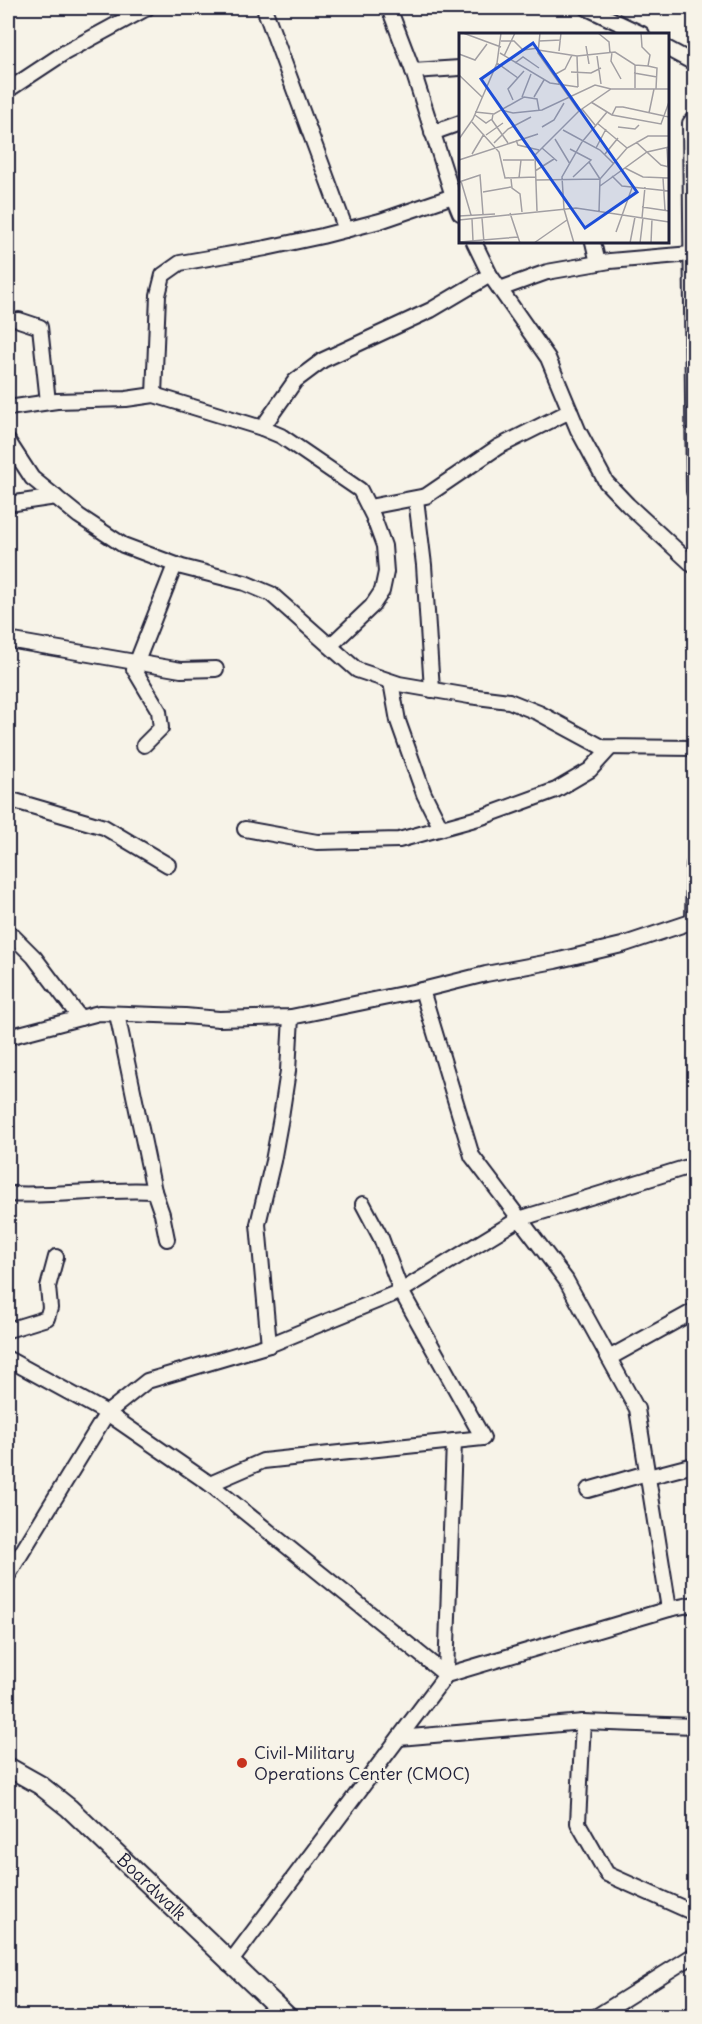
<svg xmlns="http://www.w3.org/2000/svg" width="702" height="2024" viewBox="0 0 702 2024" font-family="Delius,sans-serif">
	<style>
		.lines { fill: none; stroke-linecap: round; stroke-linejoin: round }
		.street-casing { stroke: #22223b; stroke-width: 18 }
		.secondary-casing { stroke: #22223b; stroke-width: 22 }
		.street { stroke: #f7f3e8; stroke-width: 14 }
		.secondary { stroke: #f7f3e8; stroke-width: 18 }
		.poi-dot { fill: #c8321e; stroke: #f7f3e8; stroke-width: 2 }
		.labels { text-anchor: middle; stroke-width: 4.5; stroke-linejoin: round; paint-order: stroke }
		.poi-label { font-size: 18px; fill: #22223b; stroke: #f7f3e8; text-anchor: start }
		.street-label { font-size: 18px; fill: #22223b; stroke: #f7f3e8 }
		.inset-road { fill: none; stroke: #a29fa3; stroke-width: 1.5 }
		.view { fill: #1d4ed8; fill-opacity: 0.15; stroke: #1d4ed8; stroke-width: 3 }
		.inset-edge { fill: none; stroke: #22223b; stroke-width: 3 }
	</style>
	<rect width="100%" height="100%" fill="#f7f3e8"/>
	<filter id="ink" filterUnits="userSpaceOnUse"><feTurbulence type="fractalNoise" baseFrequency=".0167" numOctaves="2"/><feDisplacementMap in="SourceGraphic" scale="12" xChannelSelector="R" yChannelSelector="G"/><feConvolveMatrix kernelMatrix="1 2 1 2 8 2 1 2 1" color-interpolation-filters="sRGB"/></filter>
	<g filter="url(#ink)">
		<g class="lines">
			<defs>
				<g id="street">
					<path d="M264,8L346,230"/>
					<path d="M389,8L413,71L453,196L460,213"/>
					<path d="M587,8L642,34"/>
					<path d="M668,49L694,63"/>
					<path d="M413,71L460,68"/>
					<path d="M8,90L64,53L147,8"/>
					<path d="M694,118L690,123L694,492"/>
					<path d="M432,133L460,123"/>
					<path d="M474,242L490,275L548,358L578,430L606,482L628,505L694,566"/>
					<path d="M593,242L598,263"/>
					<path d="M500,289L547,272L610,261L691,254"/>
					<path d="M19,320L40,327L48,402"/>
					<path d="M154,395L158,295L163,275L180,263L266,248L322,236L380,221L453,196"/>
					<path d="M8,408L57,401L126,399L154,395L262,428L281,436L360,490L373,516L384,546L386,572L382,591L372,606L330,646"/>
					<path d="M262,428L295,381L323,360L431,310L490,275"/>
					<path d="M8,441L32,478L79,516L123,545L182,567L245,583L271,594L357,670L399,684L469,696L509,701L539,713L602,747L694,748"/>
					<path d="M416,499L424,565L432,690"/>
					<path d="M15,503L56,497"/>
					<path d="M369,507L426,496L498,447L570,411"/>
					<path d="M8,640L181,670L216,669"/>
					<path d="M391,682L398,721L424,794L441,828"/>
					<path d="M144,745L161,728L159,711L134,669L175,565"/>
					<path d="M8,799L104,827L168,865"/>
					<path d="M245,829L317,842L399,840L482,817L556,790L590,770L610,748"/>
					<path d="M693,922L694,864"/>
					<path d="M8,931L34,957L80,1018"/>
					<path d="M422,990L472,1156L566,1280L637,1409L669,1609"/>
					<path d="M117,1014L154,1191L162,1214L167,1239"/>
					<path d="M8,1037L99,1013L185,1016L219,1019L291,1017L422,990L486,974L555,961L622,945L694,921"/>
					<path d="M8,1194C56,1197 105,1188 154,1191"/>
					<path d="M8,1330L47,1318L50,1308L48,1287L56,1257"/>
					<path d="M269,1345L258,1224L273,1161L281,1117L288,1071L291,1017"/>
					<path d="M609,1358L694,1311"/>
					<path d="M8,1359L107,1413L210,1484L446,1675"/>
					<path d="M648,1477L694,1465"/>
					<path d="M210,1484L263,1461L483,1438L401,1291L381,1238L363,1204"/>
					<path d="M588,1490L647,1473"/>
					<path d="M8,1575L107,1413L147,1381L269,1345L401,1291L519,1219L694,1165"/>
					<path d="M446,1675L454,1441"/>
					<path d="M583,1722L578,1823L607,1874L694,1913"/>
					<path d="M399,1738L583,1722L694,1726"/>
					<path d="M229,1964L446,1675L669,1609L694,1604"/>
					<path d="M597,2016L694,1955"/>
				</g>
				<g id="secondary">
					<path id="s1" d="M8,1767L40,1785L69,1808L287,2016"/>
				</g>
			</defs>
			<use href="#street" class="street-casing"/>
			<use href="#secondary" class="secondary-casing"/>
			<use href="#street" class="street"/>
			<use href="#secondary" class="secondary"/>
		</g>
	</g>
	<circle class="poi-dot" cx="242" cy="1763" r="6"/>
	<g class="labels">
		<g class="poi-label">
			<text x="254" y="1759">Civil-Military<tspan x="254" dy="21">Operations Center (CMOC)</tspan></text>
		</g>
		<g class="street-label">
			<text dy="6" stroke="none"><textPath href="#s1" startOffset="188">Boardwalk</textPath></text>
		</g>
	</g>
	<g transform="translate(459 33)">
		<rect width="210" height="210" fill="#f7f3e8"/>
		<path class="inset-road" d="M4,0L42,14M81,0L79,20L120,78M139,0L150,9L151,20M42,8H55L64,17L80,15M80,8L102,7M127,13L130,31M79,17L118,23L156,19L176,32L189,33L191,22L183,14L182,0M100,18L102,0M153,19L152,28L162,46M41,20L91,50L119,54M0,21L16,27L28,11M45,23L56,0M118,23L119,54M138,23L142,51M38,30L59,45M56,30L64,24L80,35M176,32V55M189,33L198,35L197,56M112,39L132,40L142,35M175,40L198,44M0,42L23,64M95,42L106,36L113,22M63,64L72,41M75,64L85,47M54,67L49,56L65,38M132,69L153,82L202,91L210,69M123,76L136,92M42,77L54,80L83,77L136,52L152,56M16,79L35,81L65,64L78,66L80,77M190,80L195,56M34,81L33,87L49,110M16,82L27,90L33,86M153,82L157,74H164L210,84M13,89L40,119L46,145L77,144M138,90L168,115M83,94L95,87L105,70M159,94L176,96L180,92M104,97L141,117L154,130M27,102L44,90M0,106L14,86L38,30L42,0M96,106L111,131M57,107L59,112L80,117M177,109L202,132L210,134M35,110L49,96L72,84M83,115L98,128M137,115L147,96M208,115L209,134M111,116L132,127L114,144M13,121L25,101M146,121L159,105M0,127L79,101M44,127H75M130,129L141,146M166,135L184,144L210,145M76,138L95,126M153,143L163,153L210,158M60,145L62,127M204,145L206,177M52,146L53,155L61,161L63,179M77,147L141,146M2,148L12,182M0,149L21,142L24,181M141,153L188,119L210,114M24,159L52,154M183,174L210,178M78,178L76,122L120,78L152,56H210M140,179L141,146L168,115L189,103H210M51,180L61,210M0,183L36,181M23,185L25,210M183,185L186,154M13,186L14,208M0,187L117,175L210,189M157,199L174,152M0,209L59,204M75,210L108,187M115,210L105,176L103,144L123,109L148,79M171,210L176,184M181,210L184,185M192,210L193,186"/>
		<path class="view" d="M74,10L178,159L126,195L22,46Z"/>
		<rect width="210" height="210" class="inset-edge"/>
	</g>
	<rect width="702" height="2024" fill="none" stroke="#f7f3e8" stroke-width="30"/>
	<rect x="15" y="15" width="672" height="1994" fill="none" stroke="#22223b" stroke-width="2" filter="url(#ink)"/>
</svg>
